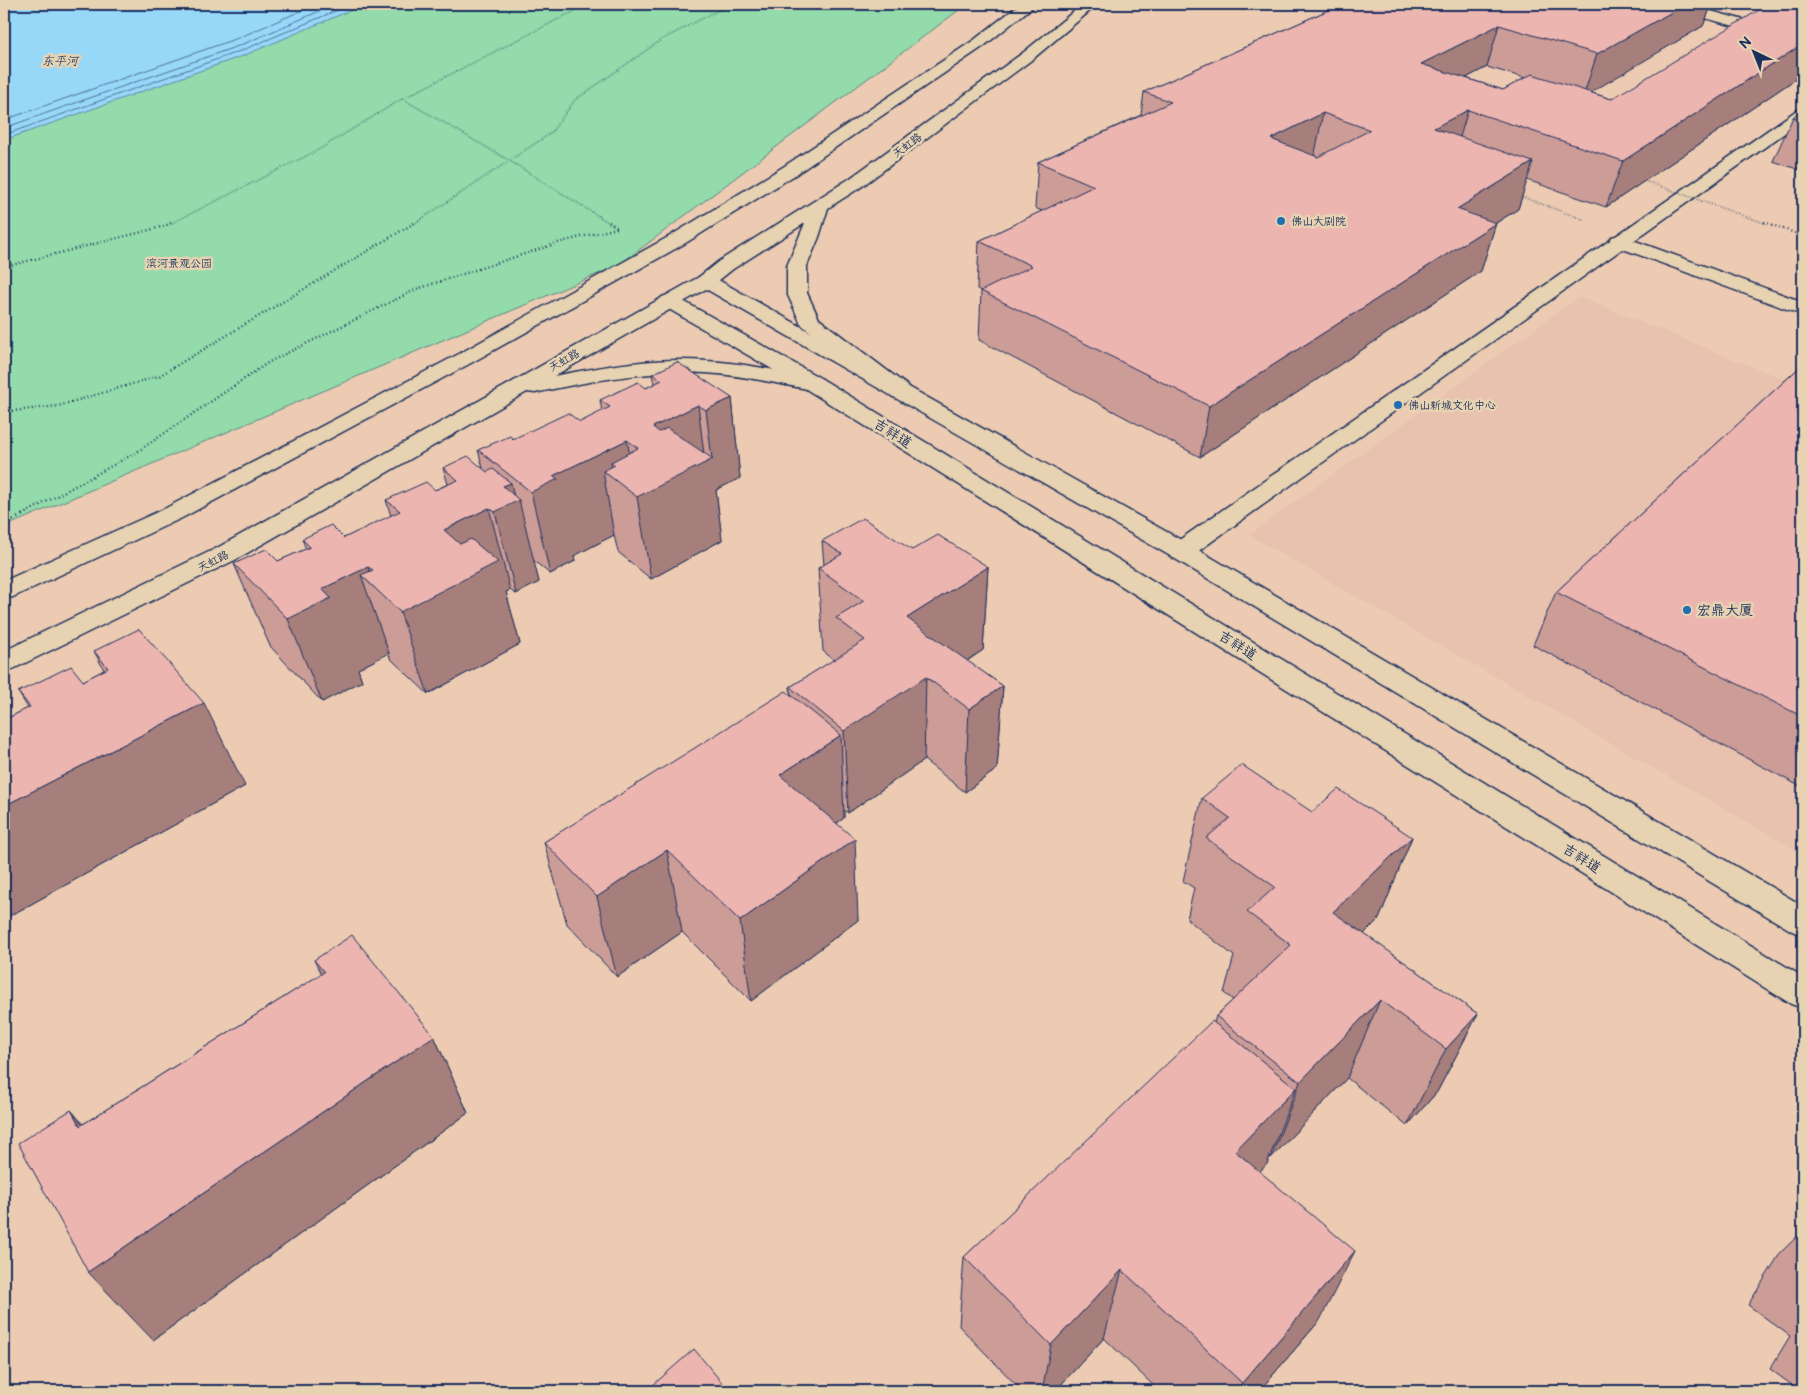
<svg xmlns="http://www.w3.org/2000/svg" width="1807" height="1395" viewBox="0 0 1807 1395" font-family="'Balsamiq Sans','LXGW WenKai TC',sans-serif">
	<style>
		.built { fill: #e8c1af }
		.green { fill: #93dbaa; stroke: #578584 }
		.water { fill: #97d7f8; stroke: #6594ba }
		.lines { fill: none; stroke-linecap: round; stroke-linejoin: round }
		.shore { stroke: #4d729c; stroke-width: 1 }
		.service-casing { stroke: #1b2f5e; stroke-width: 3 }
		.pedestrian-casing { stroke: #1b2f5e; stroke-width: 3 }
		.tertiary-casing { stroke: #1b2f5e; stroke-width: 3 }
		.secondary-casing { stroke: #1b2f5e; stroke-width: 3 }
		.path-far2 { stroke: #1b2f5e; stroke-width: 2; stroke-dasharray: 0.5 2; stroke-linecap: butt }
		.path-far1 { stroke: #1b2f5e; stroke-width: 2.5; stroke-dasharray: 1 3; stroke-linecap: butt }
		.path { stroke: #1b2f5e; stroke-width: 3; stroke-dasharray: 1 4; stroke-linecap: butt }
		.service { fill: #e7d2b1; fill-rule: evenodd }
		.pedestrian { fill: #e7d2b1; fill-rule: evenodd }
		.tertiary { fill: #e7d2b1; fill-rule: evenodd }
		.secondary { fill: #e7d2b1; fill-rule: evenodd }
		.path-bridge-far1 { stroke: #1b2f5e; stroke-width: 2; stroke-dasharray: 0.5 2; stroke-linecap: butt }
		.path-bridge { stroke: #1b2f5e; stroke-width: 2.5; stroke-dasharray: 1 3; stroke-linecap: butt }
		.wall { fill: #cc9c97; stroke: #1b2f5e; fill-rule: evenodd }
		.shaded-wall { fill: #a67f7b; stroke: #1b2f5e }
		.building { fill: #edb5b0; stroke: #1b2f5e; fill-rule: evenodd }
		.poi-dot { fill: #1f6fb2; stroke: #e7d2b1; stroke-width: 2 }
		.labels { text-anchor: middle; stroke-width: 5; stroke-linejoin: round; paint-order: stroke }
		.far-street-label { font-size: 11px; fill: #1b2f5e; stroke: #e7d2b1 }
		.far-poi-label { font-size: 11px; fill: #1b2f5e; stroke: #e7d2b1; text-anchor: start }
		.far-park-label { font-size: 11px; fill: #274066; stroke: #e7d2b1 }
		.far-water-label { font-size: 12px; font-style: italic; fill: #27406d; stroke: #e7d2b1 }
		.street-label { font-size: 14px; fill: #1b2f5e; stroke: #e7d2b1 }
		.poi-label { font-size: 14px; fill: #1b2f5e; stroke: #e7d2b1; text-anchor: start }
	</style>
	<rect width="100%" height="100%" fill="#eccbb2"/>
	<filter id="ink" filterUnits="userSpaceOnUse"><feTurbulence type="fractalNoise" baseFrequency=".02" numOctaves="2"/><feDisplacementMap in="SourceGraphic" scale="10" xChannelSelector="R" yChannelSelector="G"/><feConvolveMatrix kernelMatrix="1 2 1 2 8 2 1 2 1" color-interpolation-filters="sRGB"/></filter>
	<g filter="url(#ink)">
		<path class="built" d="M1579,297L1803,387V854L1249,535Z"/>
		<path class="green" d="M365,4H967L619,265L4,527V140L245,55Z"/>
		<path class="water" d="M4,4H365L245,55L4,140Z"/>
		<g class="lines">
			<g class="shore">
				<path d="M4,120L238,38L317,4"/>
				<path d="M4,128L241,45L336,4"/>
				<path d="M4,135L243,50L352,4"/>
			</g>
			<defs>
				<g id="service">
					<path d="M1663,4H1685L1803,36V45L1665,7Z"/>
					<path d="M1803,108V120L1190,557L1181,559L1172,557L1169,551L1172,545L1797,110Z"/>
				</g>
				<path id="pedestrian" d="M1619,235L1803,302V315L1612,245L1610,241L1612,237Z"/>
				<g id="tertiary">
					<path d="M706,275L713,277L1190,545L1803,906V935L1792,931L1172,557L699,285L696,281L699,277Z"/>
					<path d="M669,295L676,297L822,379L1803,977V1008L1791,1004L806,389L662,305L659,301L662,297Z"/>
				</g>
				<g id="secondary">
					<path d="M1020,4H1036L984,46L795,175L684,244L471,363L182,518L13,597L4,599V581L166,508L457,355L670,236L783,167L974,40Z"/>
					<path d="M1083,4H1098L1034,58L861,187L828,208L819,237L807,266V293L819,319L909,387L912,392L909,397L901,398L893,397L803,326L800,322L787,293V266L805,223L733,269L713,285L554,376C604,366 656,357 707,361C743,363 779,371 814,378L822,379L825,384L822,389L814,390C778,384 742,375 705,373C647,370 591,381 535,393L527,392L235,560L13,669L4,671V651L217,548L699,277L719,261L849,179L1024,52Z"/>
					<path d="M1795,4H1803V8L1797,7Z"/>
				</g>
			</defs>
			<use href="#service" class="service-casing"/>
			<use href="#pedestrian" class="pedestrian-casing"/>
			<use href="#tertiary" class="tertiary-casing"/>
			<use href="#secondary" class="secondary-casing"/>
			<g class="path-far2">
				<path d="M403,99L510,161L611,224"/>
				<path d="M1520,196L1585,220"/>
				<path d="M170,224L318,150L402,99L588,4"/>
				<path d="M414,224L551,133L575,100L661,40L730,4"/>
			</g>
			<g class="path-far1">
				<path d="M609,222L618,228"/>
				<path d="M4,267L165,226L172,222"/>
				<path d="M4,412L58,406L159,376L416,222"/>
				<path d="M22,515L137,452L269,362L417,289L561,242L617,228"/>
			</g>
			<path class="path" d="M4,525L24,514"/>
			<use href="#service" class="service"/>
			<use href="#pedestrian" class="pedestrian"/>
			<use href="#tertiary" class="tertiary"/>
			<use href="#secondary" class="secondary"/>
			<path class="path-bridge-far1" d="M1645,181L1767,224"/>
			<path class="path-bridge" d="M1764,222L1803,236"/>
		</g>
		<g class="wall">
			<path d="M1342,4H1712L1703,26L1590,92L1611,99L1803,10V74L1606,207L1527,180L1518,209L1496,223L1481,271L1200,457L979,340L981,291L977,289L979,241L1042,211L1035,208L1038,162L1141,115L1144,92ZM1487,67L1525,78L1503,90L1466,78Z"/>
			<path d="M1803,109V171L1773,161L1793,117Z"/>
			<path d="M1803,364V788L1533,645L1556,592Z"/>
			<path d="M652,374L732,398L740,478L716,490L722,540L651,579L618,552L614,535L574,556L575,561L550,574L533,560L539,582L516,594L510,590L506,592L520,644L428,694L390,658L389,653L358,669L362,681L322,702L270,646L234,564L278,561L306,549L302,539L344,538L391,516L386,500L435,490L448,484L443,468H483L478,450L513,439L580,422L602,412L600,400L646,388L654,384Z"/>
			<path d="M822,541L912,550L988,567L983,650L967,661L1003,686L997,769L965,792L924,760L848,813L844,810V818L837,823L858,920L751,1001L682,932L617,977L567,924L544,842L791,695L790,687L834,660L823,651L818,568L824,565Z"/>
			<path d="M94,651L245,786L4,919V720L28,708L18,692L83,681L104,670Z"/>
			<path d="M1202,798L1312,812L1412,837L1379,919L1364,934L1478,1014L1437,1092L1407,1126L1347,1078L1271,1158L1270,1157L1267,1164L1260,1171L1320,1320L1259,1391H1159L1104,1338L1055,1391H1022L959,1326L964,1257L1214,1023L1216,1016L1233,1000L1224,993L1234,956L1187,919L1194,888L1183,881Z"/>
			<path d="M314,960L434,1036L468,1113L153,1340L71,1110L83,1124L321,974Z"/>
			<path d="M1803,1231V1391H1800L1770,1369L1790,1336L1748,1305L1781,1252Z"/>
		</g>
		<g class="shaded-wall">
			<path d="M1686,4H1712L1703,26L1583,97L1597,54Z"/>
			<path d="M1499,25L1487,67L1410,107L1421,64Z"/>
			<path d="M1803,44V74L1606,207L1623,161Z"/>
			<path d="M1468,110L1455,154L1434,128Z"/>
			<path d="M1323,113L1314,158L1271,139Z"/>
			<path d="M1533,162L1518,209L1443,256L1457,209Z"/>
			<path d="M1496,223L1481,271L1200,457L1209,406Z"/>
			<path d="M732,398L740,478L716,490L722,540L651,579L637,497L653,427L698,405L705,463L712,459L706,410Z"/>
			<path d="M627,440L637,496L615,465L611,462L614,479L603,471L614,535L574,556L575,561L550,574L531,492L553,476Z"/>
			<path d="M511,483L515,502L519,500L539,582L516,594L495,512L503,486Z"/>
			<path d="M489,508L510,590L506,592L520,644L428,694L400,612L444,530Z"/>
			<path d="M368,567L376,589L361,575L389,653L358,669L362,681L322,702L288,619L322,589Z"/>
			<path d="M988,567L983,650L933,683L926,677L924,760L848,813L844,731L907,618Z"/>
			<path d="M1003,686L997,769L965,792L969,709Z"/>
			<path d="M204,703L245,786L4,919V806Z"/>
			<path d="M841,735L844,818L787,858L780,775Z"/>
			<path d="M1412,837L1379,919L1305,992L1333,912Z"/>
			<path d="M855,839L858,920L751,1001L740,921Z"/>
			<path d="M667,850L682,932L617,977L597,897Z"/>
			<path d="M1380,1000L1347,1078L1271,1158L1300,1082Z"/>
			<path d="M1478,1014L1437,1092L1407,1126L1446,1049Z"/>
			<path d="M434,1036L468,1113L153,1340L88,1272Z"/>
			<path d="M1296,1088L1267,1164L1210,1224L1235,1151Z"/>
			<path d="M71,1110L133,1184L80,1126Z"/>
			<path d="M1355,1251L1320,1320L1259,1391H1238L1242,1383Z"/>
			<path d="M1122,1270L1104,1338L1055,1391H1042L1051,1345Z"/>
		</g>
		<g class="building">
			<path d="M1342,4H1686L1597,54L1499,25L1421,64L1503,90L1532,74L1611,99L1769,4H1780L1803,10V44L1623,161L1468,110L1434,128L1533,162L1457,209L1496,223L1209,406L981,291L1032,266L979,241L1094,186L1038,162L1171,102L1144,92ZM1323,113L1370,130L1318,157L1271,139Z"/>
			<path d="M1803,109V120L1793,117Z"/>
			<path d="M677,362L732,398L706,410L698,405L653,427L659,432L667,428L713,459L637,497L603,471L615,465L611,462L638,448L627,440L553,476L558,479L531,492L478,450L510,436L513,439L568,413L580,422L610,407L600,400L638,382L646,388L662,380L652,374Z"/>
			<path d="M1803,364V717L1556,592Z"/>
			<path d="M468,456L487,472L493,469L511,483L503,486L519,500L495,512L489,508L444,530L460,544L471,539L498,562L400,612L361,575L373,570L368,567L322,589L331,598L288,619L234,564L266,549L278,561L310,547L302,539L331,525L344,538L400,511L386,500L426,482L435,490L458,480L443,468Z"/>
			<path d="M863,518L912,550L938,535L988,567L907,618L1003,686L969,709L926,677L844,731L790,687L865,640L836,618L864,601L818,568L842,554L822,541Z"/>
			<path d="M139,629L204,703L4,806V720L30,707L18,692L71,666L83,681L108,668L94,651Z"/>
			<path d="M786,691L841,735L780,775L855,839L740,921L667,850L597,897L544,842Z"/>
			<path d="M1242,765L1312,812L1338,789L1412,837L1333,912L1478,1014L1446,1049L1380,1000L1300,1082L1216,1016L1291,945L1247,912L1275,887L1206,838L1230,818L1202,798Z"/>
			<path d="M352,935L434,1036L88,1272L18,1143L71,1110L80,1126L324,972L314,960Z"/>
			<path d="M1212,1021L1296,1088L1235,1151L1355,1251L1242,1383L1122,1270L1051,1345L964,1257Z"/>
			<path d="M694,1349L729,1391H657L653,1385Z"/>
		</g>
	</g>
	<g class="poi-dot">
		<circle cx="1281" cy="221" r="5"/>
		<circle cx="1398" cy="405" r="5"/>
		<circle cx="1687" cy="610" r="5"/>
	</g>
	<g class="labels">
		<g class="far-street-label">
			<text transform="translate(907 145) rotate(-36)" y="4">天虹路</text>
			<text transform="translate(564 360) rotate(-29)" y="4">天虹路</text>
			<text transform="translate(213 561) rotate(-27)" y="4">天虹路</text>
		</g>
		<g class="far-poi-label">
			<text x="1291" y="225">佛山大剧院</text>
			<text x="1408" y="409">佛山新城文化中心</text>
		</g>
		<g class="far-park-label">
			<text x="179" y="267">滨河景观公园</text>
		</g>
		<g class="far-water-label">
			<text x="60" y="65">东平河</text>
		</g>
		<g class="street-label">
			<text transform="translate(893 433) rotate(32)" y="5">吉祥道</text>
			<text transform="translate(1238 645) rotate(32)" y="5">吉祥道</text>
			<text transform="translate(1582 858) rotate(32)" y="5">吉祥道</text>
		</g>
		<g class="poi-label">
			<text x="1697" y="615">宏鼎大厦</text>
		</g>
	</g>
	<rect width="1807" height="1395" fill="none" stroke="#e7d2b1" stroke-width="20"/>
	<rect x="10" y="10" width="1787" height="1375" fill="none" stroke="#1b2f5e" stroke-width="2" filter="url(#ink)"/>
	<g transform="translate(1754 52) rotate(317)" stroke="#e7d2b1" stroke-width="4" paint-order="stroke">
	<path d="M0-4L9 19L0 12L-9 19Z" fill="#1b2f5e"/>
	<text y="-8" font-size="14" font-weight="bold" text-anchor="middle" fill="#1b2f5e">N</text>
	</g>
</svg>
